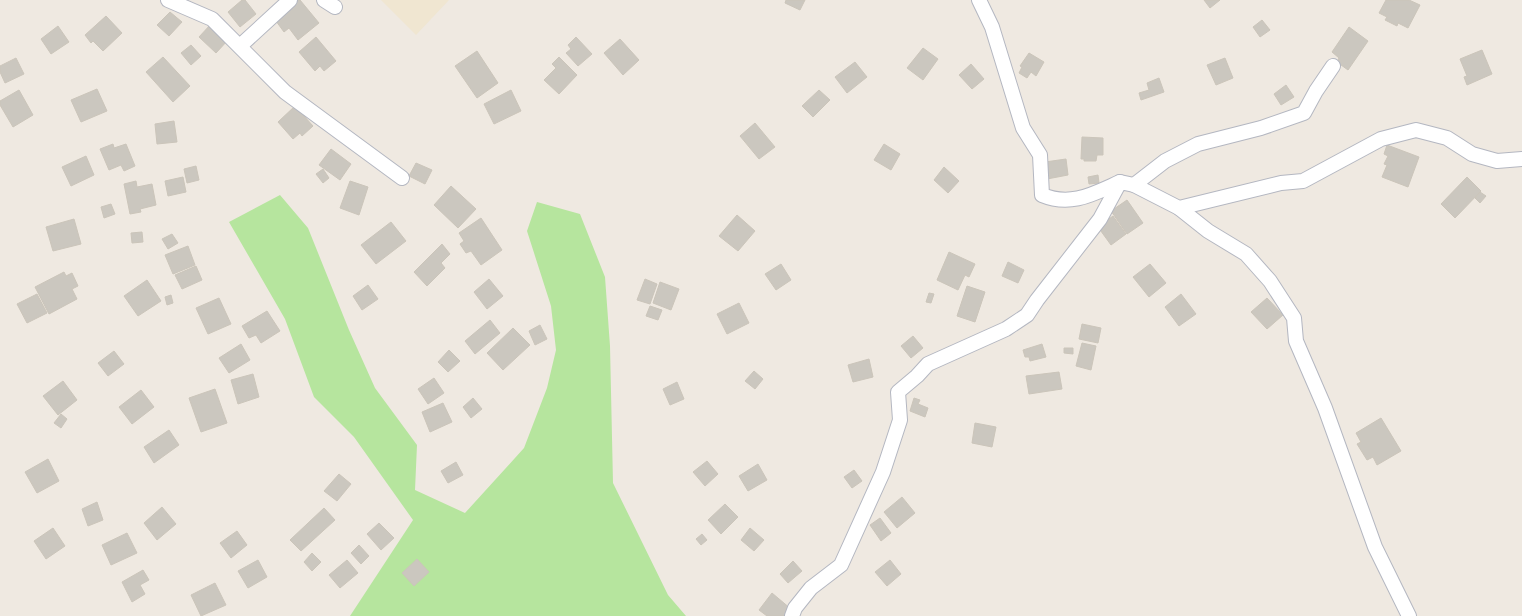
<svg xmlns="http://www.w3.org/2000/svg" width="1522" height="616" viewBox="0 0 1522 616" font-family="Lato,sans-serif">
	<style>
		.education { fill: #f0e6d1 }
		.green { fill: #b6e59e }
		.building { fill: #cbc7bf; stroke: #cbc5ba }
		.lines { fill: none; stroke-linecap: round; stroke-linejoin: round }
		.street-casing { stroke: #b4b7c1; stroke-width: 16 }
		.street { stroke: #fff; stroke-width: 14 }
	</style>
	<rect width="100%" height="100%" fill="#efe9e1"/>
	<path class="education" d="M381,0H449L416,35Z"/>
	<path class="green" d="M280,195L308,228L349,330L375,388L417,445L415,490L465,513L524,448L547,388L556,350L551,306L527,231L537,202L580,214L605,277L610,346L613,483L668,595L686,616H350L413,520L354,437L314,397L285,319L229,222Z"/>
	<g class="building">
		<path d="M242,0H245L256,14L240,27L228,12Z"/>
		<path d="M292,0H300L319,23L298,40L289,28L284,32L276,21Z"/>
		<path d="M786,0H805L800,10L785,3Z"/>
		<path d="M1204,0H1220L1210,8Z"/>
		<path d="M1386,0H1409L1420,5L1408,28L1398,23L1397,26L1385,20L1387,17L1379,13Z"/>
		<path d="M170,12L182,22L169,36L157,25Z"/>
		<path d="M106,16L122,33L103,51L93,41L91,43L85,35Z"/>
		<path d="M1262,20L1270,30L1260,37L1253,27Z"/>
		<path d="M211,24L228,40L216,53L199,37Z"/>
		<path d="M58,26L69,42L51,54L41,39Z"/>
		<path d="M1349,27L1368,41L1348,70L1337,62L1339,58L1332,52Z"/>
		<path d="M316,37L336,61L324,71L320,66L315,71L299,52Z"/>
		<path d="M576,37L592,54L578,66L566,53L571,49L568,45Z"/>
		<path d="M620,39L639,60L623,75L604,53Z"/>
		<path d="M191,45L201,56L191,65L181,53Z"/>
		<path d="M923,48L938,59L923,80L907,68Z"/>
		<path d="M1482,50L1492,74L1467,85L1464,77L1467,76L1460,59Z"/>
		<path d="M477,51L498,83L477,98L455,66Z"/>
		<path d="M1029,53L1044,62L1036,76L1031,72L1027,78L1019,73L1022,67L1020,66Z"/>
		<path d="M163,57L190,86L173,102L146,72Z"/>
		<path d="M559,57L577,75L559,94L544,80L556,68L552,64Z"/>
		<path d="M16,58L24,74L5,83L0,72V66Z"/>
		<path d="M1225,58L1233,78L1216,85L1207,65Z"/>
		<path d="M855,62L867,77L847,93L835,77Z"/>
		<path d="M971,64L984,79L972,89L959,75Z"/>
		<path d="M1159,78L1164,92L1141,100L1139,93L1149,90L1147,83Z"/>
		<path d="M1286,85L1294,97L1281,105L1274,94Z"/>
		<path d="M97,89L107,111L81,122L71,100Z"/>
		<path d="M19,90L33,115L13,127L0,105V101Z"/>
		<path d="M511,90L521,111L494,124L484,104Z"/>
		<path d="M819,90L830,100L813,117L802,106Z"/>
		<path d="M295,106L313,126L302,136L300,133L293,139L278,122Z"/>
		<path d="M174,121L177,142L157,144L155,124Z"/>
		<path d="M755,123L775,147L759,159L740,136Z"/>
		<path d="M1082,137L1103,138V155H1097L1096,161H1084V159H1081Z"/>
		<path d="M113,144L114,148L126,144L135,166L124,171L121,165L109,170L100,149Z"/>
		<path d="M884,144L900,154L891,170L874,160Z"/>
		<path d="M1387,145L1419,157L1408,187L1382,177L1387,165L1384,164L1388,156L1384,154Z"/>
		<path d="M331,149L351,164L340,180L319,165Z"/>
		<path d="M86,156L94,175L71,186L62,167Z"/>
		<path d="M1066,159L1068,175L1047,179L1045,162Z"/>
		<path d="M416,163L432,170L425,184L409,176Z"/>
		<path d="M196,166L199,180L187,183L184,169Z"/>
		<path d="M944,167L959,181L948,193L934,180Z"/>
		<path d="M323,169L329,178L323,183L316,174Z"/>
		<path d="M1098,175L1099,183L1089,184L1088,177Z"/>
		<path d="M183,177L186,192L168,196L165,181Z"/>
		<path d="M1467,177L1481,191L1455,218L1441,204Z"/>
		<path d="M136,181L137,187L152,184L156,205L140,209L141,212L130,214L124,184Z"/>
		<path d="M350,181L368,187L359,215L340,208Z"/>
		<path d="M451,186L476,209L458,228L434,205Z"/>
		<path d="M1480,192L1486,196L1480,203L1475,198Z"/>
		<path d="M1127,200L1143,223L1127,234L1111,211Z"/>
		<path d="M111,204L115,214L104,218L101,207Z"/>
		<path d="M737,215L755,231L738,251L719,236Z"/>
		<path d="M1113,216L1126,234L1111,245L1098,227Z"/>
		<path d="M481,218L502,250L481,265L471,251L466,253L460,244L464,241L459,233Z"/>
		<path d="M74,219L81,244L53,251L46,227Z"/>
		<path d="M391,222L406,241L376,264L361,245Z"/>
		<path d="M142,232L143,242L132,243L131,233Z"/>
		<path d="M172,234L178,243L168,249L162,239Z"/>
		<path d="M442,244L450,254L441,263L445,268L427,286L414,272Z"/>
		<path d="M188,246L195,265L173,274L165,255Z"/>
		<path d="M949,252L975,264L969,277L965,275L958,290L937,280Z"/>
		<path d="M1008,262L1024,270L1018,283L1002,276Z"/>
		<path d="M781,264L791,280L776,290L765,274Z"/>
		<path d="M1150,264L1166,283L1149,297L1133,277Z"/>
		<path d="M196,266L202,280L182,289L175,275Z"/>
		<path d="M64,272L66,276L72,273L78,286L72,289L77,299L49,314L35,287Z"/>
		<path d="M489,279L503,296L487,309L474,292Z"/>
		<path d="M645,279L657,284L650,304L637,300Z"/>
		<path d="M147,280L161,301L138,316L124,296Z"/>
		<path d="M660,282L679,289L671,310L653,303Z"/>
		<path d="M368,285L378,299L362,310L353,296Z"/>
		<path d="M967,286L985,292L975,322L957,316Z"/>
		<path d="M929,293L934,294L931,303L926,302Z"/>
		<path d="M37,294L47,313L27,323L17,304Z"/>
		<path d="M1181,294L1196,314L1179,326L1165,307Z"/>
		<path d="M171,295L173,303L167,305L165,297Z"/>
		<path d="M219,298L231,324L208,334L196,308Z"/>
		<path d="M1267,298L1283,315L1267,329L1251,312Z"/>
		<path d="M739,303L749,323L727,334L717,314Z"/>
		<path d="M650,306L662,310L658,320L646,316Z"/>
		<path d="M267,311L280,331L261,343L256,335L249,338L242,326Z"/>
		<path d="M490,320L500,333L475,354L465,341Z"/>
		<path d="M1082,324L1101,328L1098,343L1079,339Z"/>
		<path d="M540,325L547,339L535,345L529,331Z"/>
		<path d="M513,328L530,345L503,370L487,353Z"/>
		<path d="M913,336L923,348L911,358L901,346Z"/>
		<path d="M1082,343L1096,346L1091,370L1076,366Z"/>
		<path d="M241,344L250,360L229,373L219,358Z"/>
		<path d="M1042,344L1046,357L1030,361L1029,357H1025L1023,350Z"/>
		<path d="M1064,348H1073V354L1064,353Z"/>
		<path d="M449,350L460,361L448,372L438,362Z"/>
		<path d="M114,351L124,364L108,376L98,363Z"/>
		<path d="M869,359L873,377L853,382L848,365Z"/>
		<path d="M754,371L763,379L755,389L745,381Z"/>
		<path d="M1059,372L1062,389L1029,394L1026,376Z"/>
		<path d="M253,374L259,397L238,404L231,380Z"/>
		<path d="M434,378L444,393L428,404L418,389Z"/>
		<path d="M63,381L77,400L58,415L43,396Z"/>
		<path d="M677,382L684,399L670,405L663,389Z"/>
		<path d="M215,389L227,423L201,432L189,398Z"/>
		<path d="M141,390L154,407L132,424L119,407Z"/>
		<path d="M473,398L482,409L471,418L463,407Z"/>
		<path d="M914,398L920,400L918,404L928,408L925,417L910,411Z"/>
		<path d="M443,403L452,422L430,432L422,412Z"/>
		<path d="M61,414L67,419L61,428L54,423Z"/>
		<path d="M1381,418L1401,451L1377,465L1373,457L1367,460L1357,444L1361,442L1356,433Z"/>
		<path d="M975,423L996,427L992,447L972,443Z"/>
		<path d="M169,430L179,445L154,463L144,447Z"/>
		<path d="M48,459L59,481L37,493L25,472Z"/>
		<path d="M707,461L718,474L705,486L693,472Z"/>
		<path d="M456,462L463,475L448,483L441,471Z"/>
		<path d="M758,464L767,480L748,491L739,476Z"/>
		<path d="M854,470L862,481L852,488L844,477Z"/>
		<path d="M339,474L351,484L337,501L324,491Z"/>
		<path d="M902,497L915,513L897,528L884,512Z"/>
		<path d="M97,502L103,520L88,526L82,509Z"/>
		<path d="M725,504L738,517L721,534L708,520Z"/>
		<path d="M162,507L176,524L157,540L144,523Z"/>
		<path d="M324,508L335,520L301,551L290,540Z"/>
		<path d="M880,518L891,533L881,541L870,525Z"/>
		<path d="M379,523L394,538L381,550L367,534Z"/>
		<path d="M53,528L65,546L46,559L34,541Z"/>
		<path d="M750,528L764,540L754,551L741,540Z"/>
		<path d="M237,531L247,545L231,558L220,543Z"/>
		<path d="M127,533L137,553L111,565L102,545Z"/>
		<path d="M702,534L707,540L701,545L696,539Z"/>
		<path d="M359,545L369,556L361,564L351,553Z"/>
		<path d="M312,553L321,562L312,571L304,562Z"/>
		<path d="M417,559L429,572L414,586L402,573Z"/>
		<path d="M258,560L267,577L248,588L238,571Z"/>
		<path d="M347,560L358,573L340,588L329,575Z"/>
		<path d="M890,560L901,574L887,586L875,572Z"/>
		<path d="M793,561L802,571L788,583L780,574Z"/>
		<path d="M143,570L149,580L140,585L145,594L132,602L122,582Z"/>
		<path d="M215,583L226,605L201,616L191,595Z"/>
		<path d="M772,593L791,609L785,616H767L759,610Z"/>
	</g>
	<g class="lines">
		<defs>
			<g id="street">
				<path d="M168,0L212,19L285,92L402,178"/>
				<path d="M324,0L335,7"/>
				<path d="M979,0L992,27L1023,128L1040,155L1042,195C1071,207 1093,194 1120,182"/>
				<path d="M240,46L290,0"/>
				<path d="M1134,185L1179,208L1281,183L1303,181L1381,139L1416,130L1447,138L1472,154L1497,161L1522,159"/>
				<path d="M1179,208L1208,231L1246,254L1270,281L1294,318L1296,341L1325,408L1375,547L1409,616"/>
				<path d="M792,616L795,608L811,588L841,565L883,472L900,420L898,392L917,376L928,364L1006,329L1027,315L1037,300L1100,219L1120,182L1134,185L1165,161L1198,144L1261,128L1304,113L1316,91L1333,66"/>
			</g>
		</defs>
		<use href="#street" class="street-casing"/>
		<use href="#street" class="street"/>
	</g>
</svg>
